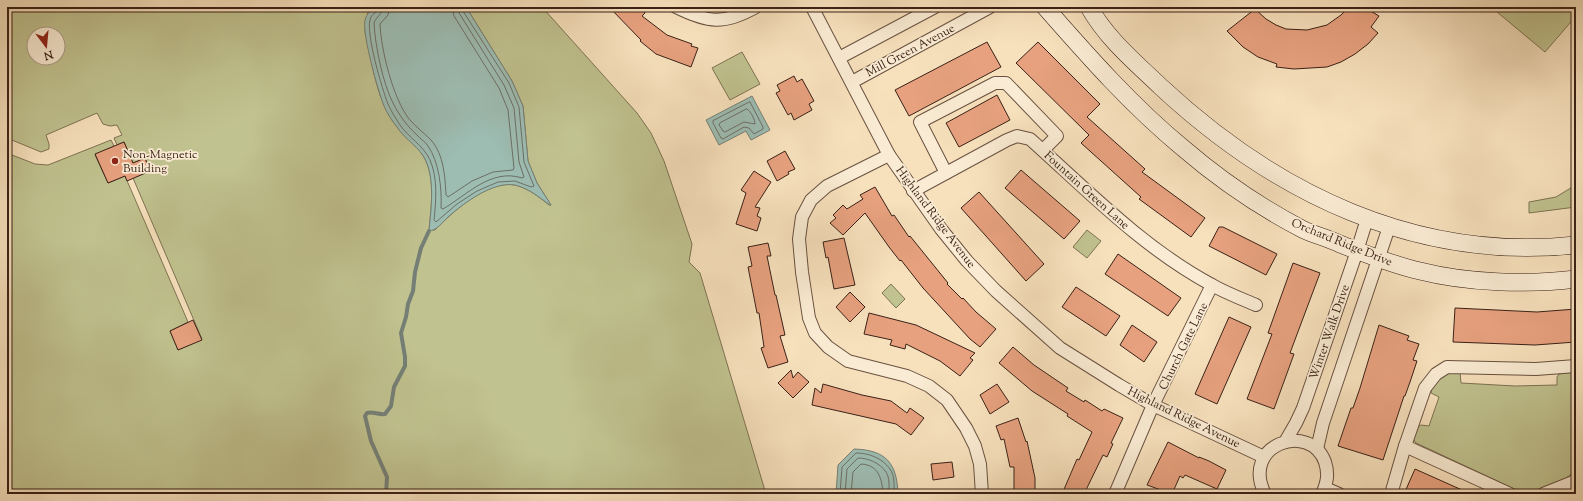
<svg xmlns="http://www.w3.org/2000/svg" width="1583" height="501" viewBox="0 0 1583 501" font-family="'Sorts Mill Goudy',serif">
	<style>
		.green { fill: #c0c28f; stroke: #7d7253; fill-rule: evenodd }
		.water { fill: #9dbdb3; stroke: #757f75 }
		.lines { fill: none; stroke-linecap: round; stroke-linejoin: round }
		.shore { stroke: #6c6f65; stroke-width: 1 }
		.stream { stroke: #757f75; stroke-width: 4 }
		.building { fill: #e7a17f; stroke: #3a2117 }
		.street-casing { stroke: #695140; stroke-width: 14 }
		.secondary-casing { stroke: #3a2117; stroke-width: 18 }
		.street { stroke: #faecd4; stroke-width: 12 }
		.secondary { stroke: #faecd4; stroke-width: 17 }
		.poi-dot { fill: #8f2418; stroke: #faecd4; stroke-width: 1.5 }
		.labels { text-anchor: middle; stroke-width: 3.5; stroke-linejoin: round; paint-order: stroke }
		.street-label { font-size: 12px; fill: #3a2117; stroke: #faecd4 }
		.poi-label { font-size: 12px; fill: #3a2117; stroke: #faecd4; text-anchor: start }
	</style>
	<rect width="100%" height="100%" fill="#f7e1bd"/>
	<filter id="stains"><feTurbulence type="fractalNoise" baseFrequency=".005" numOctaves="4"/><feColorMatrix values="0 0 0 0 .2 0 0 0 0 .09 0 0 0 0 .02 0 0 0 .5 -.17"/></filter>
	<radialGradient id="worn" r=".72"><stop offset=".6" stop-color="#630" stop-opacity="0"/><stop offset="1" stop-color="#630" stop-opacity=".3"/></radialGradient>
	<g class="green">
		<path d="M7,7H377L368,12C367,18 366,25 365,30C365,36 368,43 369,49C374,76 380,107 398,128C407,140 420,147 426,161C435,181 431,208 429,230H435C452,212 488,180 515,185C528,188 539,197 549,205H551L537,183L528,161L523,106L512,81L466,7H542L637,113L651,133L664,161L692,244L689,262L700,273L766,494H7V153L35,164L48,165L111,140L114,146L95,155L108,183L125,176L188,322L170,331L178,350L202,339L133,178L150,171L145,158L133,163L124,142L117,145L114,138L122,135L117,125L110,126L103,124L97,113L46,135L49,144V149L41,152L7,138ZM34,34H58V58H34Z"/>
		<path d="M1491,7H1576V16L1545,52Z"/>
		<path d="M742,52L760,84L730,100L712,68Z"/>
		<path d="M1576,175V207L1529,213V202L1556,197L1574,186Z"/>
		<path d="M1087,230L1101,241L1087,258L1073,247Z"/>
		<path d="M891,284L905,299L896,308L882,293Z"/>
		<path d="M1452,372H1460L1461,383L1515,386L1557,385V377L1559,374L1573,372L1576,373V471C1561,483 1540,492 1521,492L1416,443L1413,439L1418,427L1421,425L1429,426L1439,397L1431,393C1431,382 1443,375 1452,372Z"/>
	</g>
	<g class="water">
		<path d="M377,7H466L512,81L523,106L528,161L537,183L551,205H550C539,197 528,188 515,185C493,181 464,203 448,217C442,223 437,230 429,231C431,209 435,182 426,161C420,147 405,140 397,127C392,121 387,113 384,106C378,91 362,34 365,20C367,13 371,10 377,7Z"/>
		<path d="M752,96L770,130L751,140L746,131L719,145L706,120Z"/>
		<path d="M854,449C886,450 897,463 898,494H836L838,465Z"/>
	</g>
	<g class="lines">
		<g class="shore">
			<path d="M378,7L377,11C374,14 371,15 370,20C366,34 382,89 388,104C391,111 396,119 400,125C409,138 423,145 430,160C438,178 436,201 434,220L436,222L457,204L477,191L498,182L515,181L531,187L534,186L524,162L519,107L509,83L463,11V7"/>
			<path d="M383,7C383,15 376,16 374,23C375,45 383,84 393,103C399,115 407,126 417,135C420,139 425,141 428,146C439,162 442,188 441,208L443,209C467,195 491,168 522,178L524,177L519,162L514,108L504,85L459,13L458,7"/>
			<path d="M389,7L388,15L380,24C381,50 393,98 409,119C416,127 424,133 431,140C444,155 445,177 446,195L448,197L472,181L493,172L513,170L514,168L508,110L499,88L454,16L452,7"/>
			<path d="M750,102L763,127V129L754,134L749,128L744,127L723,139L721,138L713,123V121Z"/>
			<path d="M747,109C751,111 755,120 755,124L744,122L725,132L723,131L719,125L720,123Z"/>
			<path d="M840,494L842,467L856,453C869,453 882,458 890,469C895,476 894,486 894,494"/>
			<path d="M845,494L847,469L858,458C868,458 880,463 886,472C890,478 889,487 889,494"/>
			<path d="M851,494L853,472L861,464C879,465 882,479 883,494"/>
		</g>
		<path class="stream" d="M386,494L387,477L371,441L365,416L367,413C373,411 378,415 385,414L391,406L394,387L405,366V357L401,333L406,317L408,304L413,291L415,272L421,248L429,231"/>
	</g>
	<g class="building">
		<path d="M609,7H640L645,13L642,16L667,35L692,44L691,46L698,48L691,67L656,54L640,41L641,40Z"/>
		<path d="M1349,7H1364L1379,16L1371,27L1378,33L1368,44L1355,54L1341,62L1327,67L1294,69L1276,67L1277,64L1258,57L1243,47L1227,31L1255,9L1266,19L1276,25L1286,29L1307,30L1327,25L1341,15Z"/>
		<path d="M987,42L1001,67L909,116L895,90Z"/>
		<path d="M1038,42L1100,104L1087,117L1145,169L1142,172L1205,218L1191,237L1139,199L1141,197L1081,143L1089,135L1016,63Z"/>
		<path d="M794,76L797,82L802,79L814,101L809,104L812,110L794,120L791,113L788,115L776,93L780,91L777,85Z"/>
		<path d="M997,95L1010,120L959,147L946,123Z"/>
		<path d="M124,142L133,163L145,158L150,171L127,181L125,176L108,183L95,154Z"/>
		<path d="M785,151L795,169L788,172L789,174L777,181L767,161Z"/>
		<path d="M1021,170L1080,221L1064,239L1005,188Z"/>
		<path d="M754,171L771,182L755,207L760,208L757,216L761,218L757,231L736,224L746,193L741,190Z"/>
		<path d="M875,187L892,216L894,215L909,237L910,236L948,283L947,284L962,299L963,298L976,312L996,329L980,347L970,339L923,288L901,260L900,261L889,247L865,213L843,235L830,223L836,218L833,215L843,205L847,209L863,199L860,195Z"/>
		<path d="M979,192L1044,264L1026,281L961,208Z"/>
		<path d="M1219,227H1223L1277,254L1266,275L1209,246Z"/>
		<path d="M844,238L855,285L834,289L828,257L826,258L823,242Z"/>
		<path d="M768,243L771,256H767L775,295H776L785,335L780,336L788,362L768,368L761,348L764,347L759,313H757L748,267L752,266L748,247Z"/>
		<path d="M1118,254L1181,298L1168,316L1105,274Z"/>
		<path d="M1293,263L1320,273L1290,353L1294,354L1274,409L1247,399L1272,334L1268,333Z"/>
		<path d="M1076,287L1120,316L1106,336L1062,307Z"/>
		<path d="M850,292L865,307L850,322L836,307Z"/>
		<path d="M1455,308L1537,312L1576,309V342L1535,345L1453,342Z"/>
		<path d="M869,313L916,325L975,353L970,358L973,360L960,376L940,361L906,344L905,349L890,345L892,340L864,334Z"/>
		<path d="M1229,317L1251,327L1217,404L1195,394Z"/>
		<path d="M193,320L202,340L178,350L170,331Z"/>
		<path d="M1132,325L1157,342L1144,362L1120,345Z"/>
		<path d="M1379,325L1409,336L1407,340L1419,344L1413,360L1417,361L1410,382L1405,396H1404L1383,460L1338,446L1351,408H1353L1360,388Z"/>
		<path d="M1013,347L1034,365L1068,388L1066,391L1084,402L1085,400L1102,411L1104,409L1123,418L1111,443L1113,444L1107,457L1103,455L1084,494H1062L1077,459L1079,460L1092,432L1067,416L1068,414L1032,391L999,363Z"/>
		<path d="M791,370L793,378L798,372L809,382L793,398L778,383Z"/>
		<path d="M823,384L862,395L891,401L907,413L910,408L924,418L911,435L896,424L812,405L815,388L821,393Z"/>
		<path d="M997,384L1009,402L990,414L980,395Z"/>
		<path d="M1018,418L1026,442L1027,441L1035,478V494H1014V467H1010L1004,439L1001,440L996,426Z"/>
		<path d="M1168,442L1199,458V457L1209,461L1226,470L1217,489L1185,475L1183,478L1180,476L1172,494L1147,485Z"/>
		<path d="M952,462L954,477L933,480L931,464Z"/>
		<path d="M1415,469L1471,494H1404Z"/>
	</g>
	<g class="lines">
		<defs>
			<g id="street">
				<path d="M676,7C708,23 724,25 756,7"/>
				<path d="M812,7L889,155L941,229L967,261L996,291L1060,348L1119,385L1153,405L1264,457"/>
				<path d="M839,58L935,7"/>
				<path d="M852,82L990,7"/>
				<path d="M889,155L827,186L811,200L802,217L799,239L802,272L809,318L815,333L828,347L848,361L907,376L929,386L947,400L966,428L975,446L980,464L982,494"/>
				<path d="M946,173L920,122L995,83H1006L1057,136L1043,150"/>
				<path d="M913,191L1007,140L1017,136L1030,139C1087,190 1143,248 1212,285C1226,293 1242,299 1256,305"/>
				<path d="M1285,442L1296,423L1303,408L1357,251L1367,219"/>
				<path d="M1405,446L1510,494"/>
				<path d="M1317,449L1323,423L1389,227"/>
				<path d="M1325,488L1339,494"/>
				<path d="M1115,494L1153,405L1212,285"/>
				<path d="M1265,494C1240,444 1310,421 1325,462C1329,474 1327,483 1322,494"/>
				<path d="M1391,494L1405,446L1425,388L1436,374L1447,367L1536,369L1576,366"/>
				<path d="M1543,494L1573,482L1576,479"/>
			</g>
			<g id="secondary">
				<path d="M1045,7C1088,56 1132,106 1183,148C1219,179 1260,207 1302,229C1314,235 1328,238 1340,244C1366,254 1393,265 1420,271C1467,283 1528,285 1576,279"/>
				<path d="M1089,7C1107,39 1135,62 1161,87C1276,194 1417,262 1576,245"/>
			</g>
		</defs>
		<use href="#street" class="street-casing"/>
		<use href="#secondary" class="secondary-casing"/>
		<use href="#street" class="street"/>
		<use href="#secondary" class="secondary"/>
	</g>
	<circle class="poi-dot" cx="115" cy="161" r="4"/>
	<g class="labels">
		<g class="street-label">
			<text transform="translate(910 50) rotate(-28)" y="4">Mill Green Avenue</text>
			<text transform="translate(1087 190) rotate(42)" y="4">Fountain Green Lane</text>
			<text transform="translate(936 217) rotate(53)" y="4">Highland Ridge Avenue</text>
			<text transform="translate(1342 242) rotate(22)" y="4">Orchard Ridge Drive</text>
			<text transform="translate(1329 332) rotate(-71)" y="4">Winter Walk Drive</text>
			<text transform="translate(1183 346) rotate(-64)" y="4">Church Gate Lane</text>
			<text transform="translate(1184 417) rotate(26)" y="4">Highland Ridge Avenue</text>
		</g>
		<g class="poi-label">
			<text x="123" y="158">Non-Magnetic<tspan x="123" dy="14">Building</tspan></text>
		</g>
	</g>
	<rect width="1583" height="501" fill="none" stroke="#f7e1bd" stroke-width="24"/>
	<rect x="8" y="8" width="1567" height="485" fill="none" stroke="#3a2117" stroke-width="2"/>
	<rect x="12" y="12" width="1559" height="477" fill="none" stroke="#3a2117"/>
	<g transform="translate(46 46) rotate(164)"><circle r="19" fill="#faecd4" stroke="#ad9b88"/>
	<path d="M0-3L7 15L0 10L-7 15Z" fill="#8f2418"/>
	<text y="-6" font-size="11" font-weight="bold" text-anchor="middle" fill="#3a2117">N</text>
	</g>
	<rect width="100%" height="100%" filter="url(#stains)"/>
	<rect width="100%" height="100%" fill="url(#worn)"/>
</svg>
